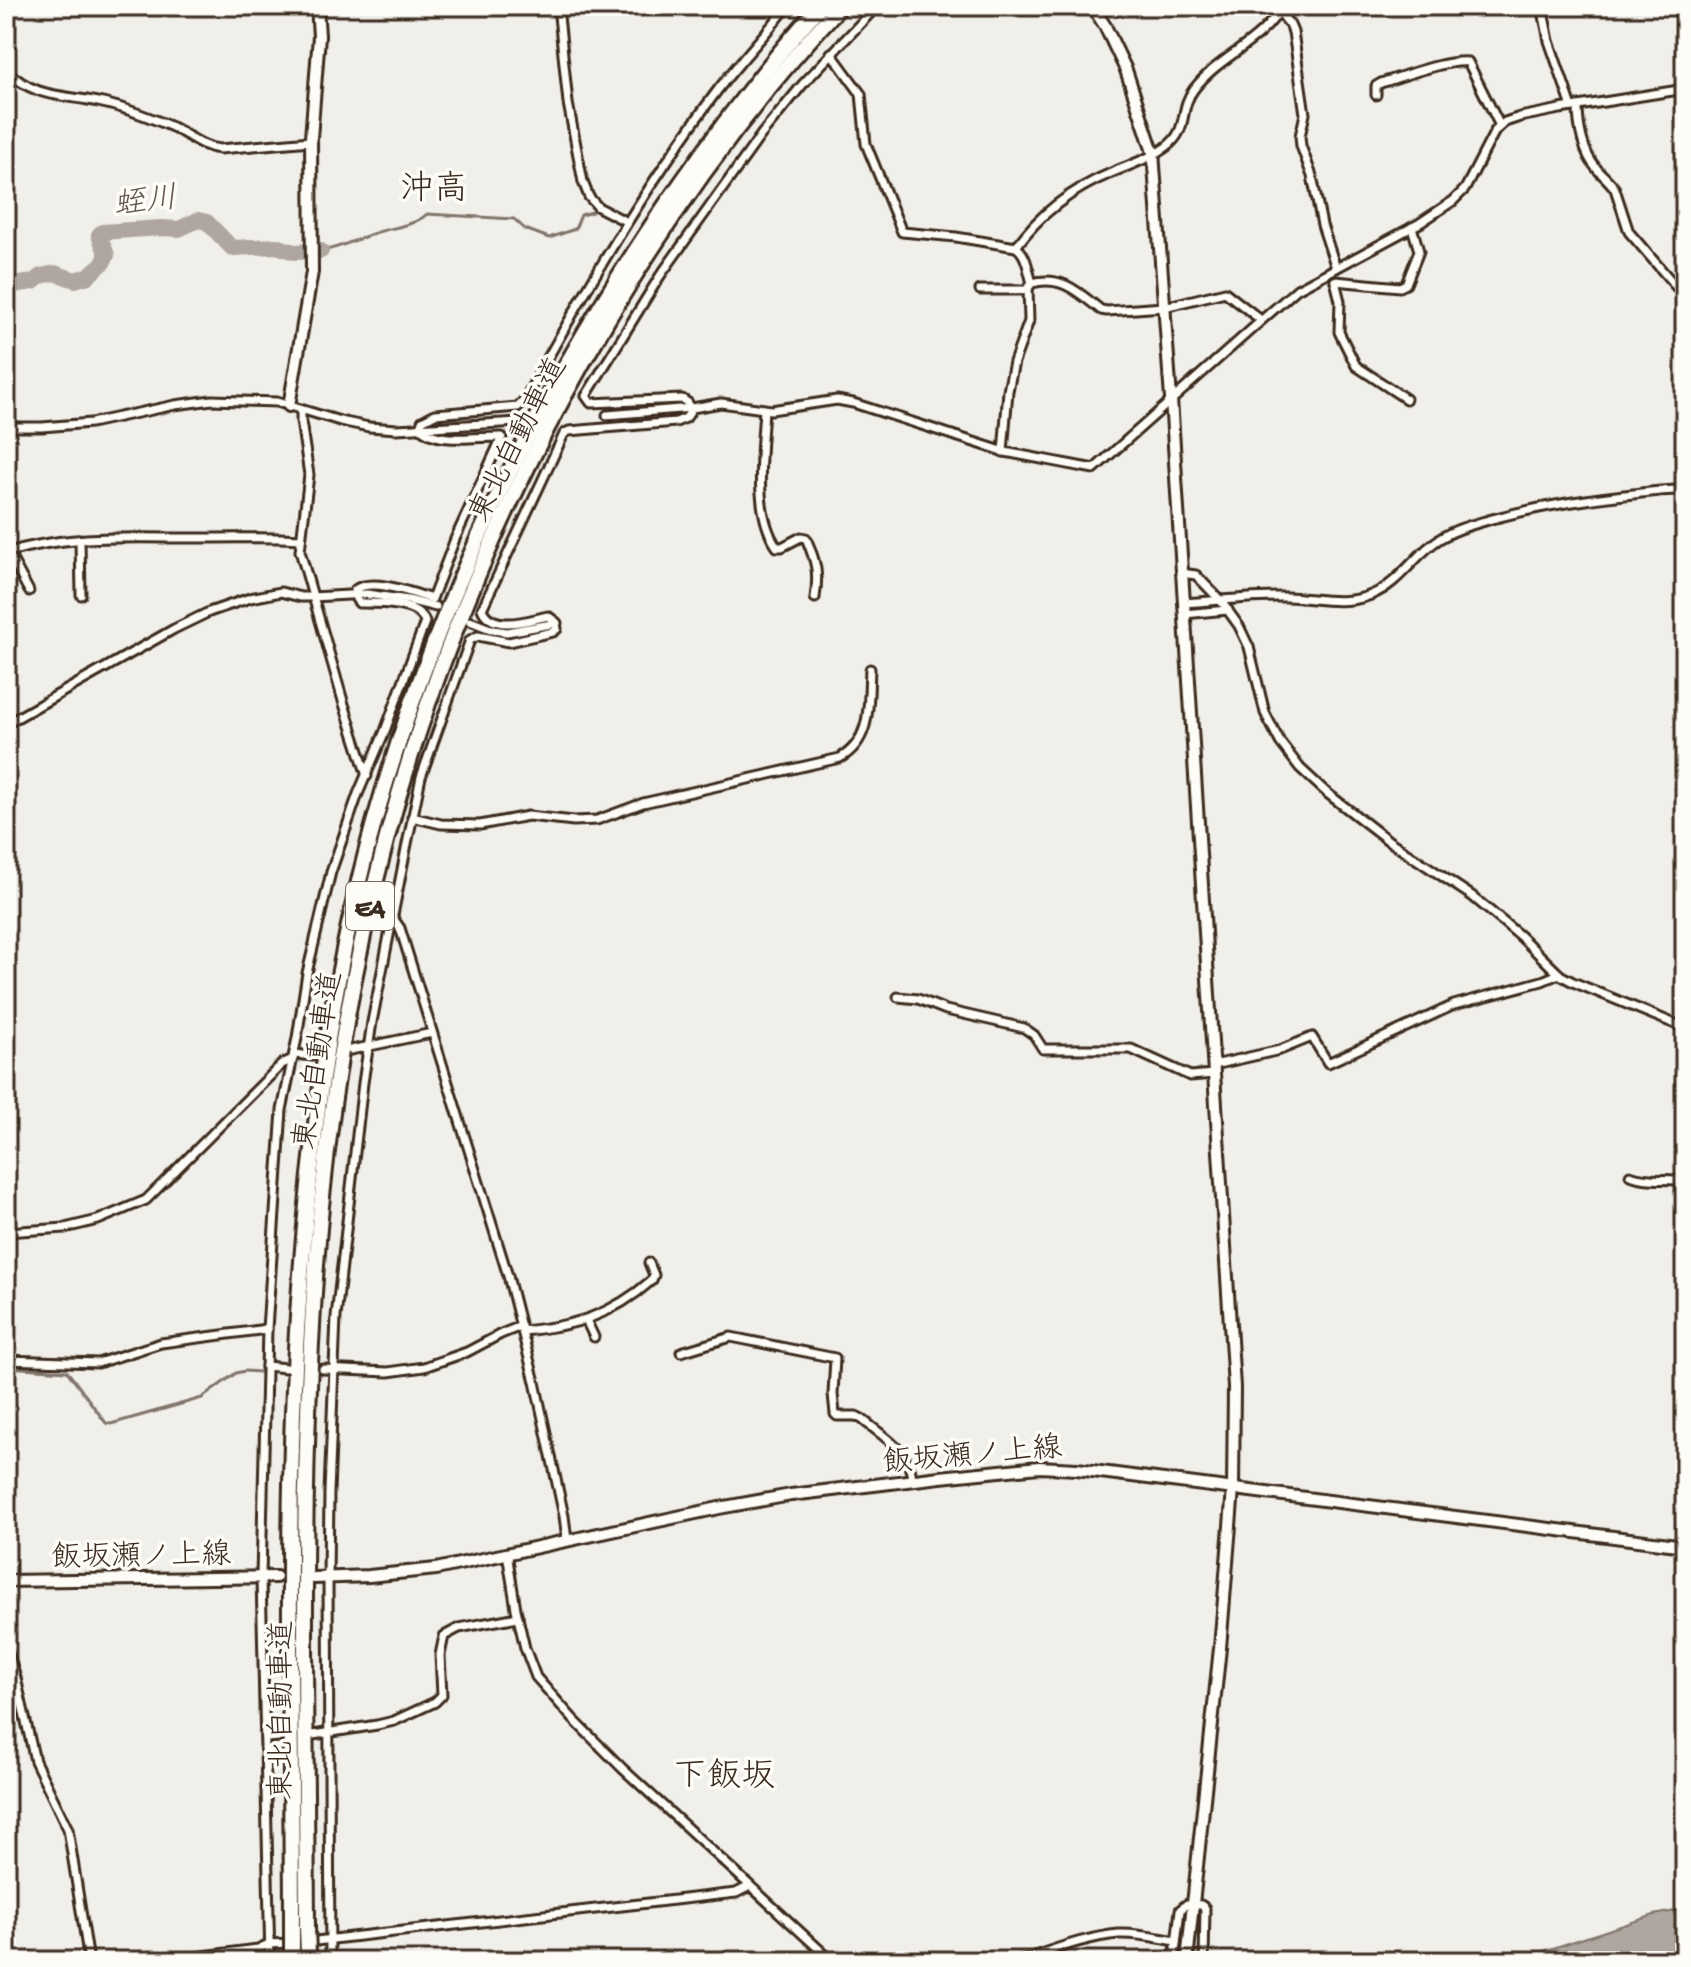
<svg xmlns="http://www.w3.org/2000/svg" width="1691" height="1967" viewBox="0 0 1691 1967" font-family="'Gochi Hand','Klee One',sans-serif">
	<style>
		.water { fill: #aea69f; stroke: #80746b; stroke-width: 2 }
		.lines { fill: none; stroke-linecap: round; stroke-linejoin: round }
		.stream { stroke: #80746b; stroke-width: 3 }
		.river { stroke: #aea69f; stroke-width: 16 }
		.street-casing { stroke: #3b2a1e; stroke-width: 13 }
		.secondary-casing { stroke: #3b2a1e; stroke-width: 16 }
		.highway-casing { stroke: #3b2a1e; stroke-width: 20 }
		.street { stroke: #fdfcf7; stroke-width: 7 }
		.secondary { stroke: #fdfcf7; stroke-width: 10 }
		.highway { stroke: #fdfcf7; stroke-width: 14 }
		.highway-bridge-casing { stroke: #3b2a1e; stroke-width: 20; stroke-linecap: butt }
		.highway-bridge { stroke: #fdfcf7; stroke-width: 14 }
		.labels { text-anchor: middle; stroke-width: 7; stroke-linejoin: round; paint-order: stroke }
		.shield { fill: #fdfcf7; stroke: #75695f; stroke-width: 2 }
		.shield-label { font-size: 28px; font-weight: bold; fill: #3b2a1e }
		.street-label { font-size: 30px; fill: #3b2a1e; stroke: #fdfcf7 }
		.water-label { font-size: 32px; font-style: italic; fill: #63554b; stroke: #fdfcf7 }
		.quarter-label { font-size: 34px; fill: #3b2a1e; stroke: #fdfcf7 }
	</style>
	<rect width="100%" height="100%" fill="#f1efea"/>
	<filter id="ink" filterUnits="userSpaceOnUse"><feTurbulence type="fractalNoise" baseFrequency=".0125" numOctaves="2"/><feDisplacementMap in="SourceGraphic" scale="16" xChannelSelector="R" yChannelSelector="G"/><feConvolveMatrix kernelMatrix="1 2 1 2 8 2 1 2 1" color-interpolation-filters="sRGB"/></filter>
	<g filter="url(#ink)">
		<path class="water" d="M1685,1909V1961H1513L1654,1915Z"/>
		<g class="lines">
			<g class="stream">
				<path d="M6,10L22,6"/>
				<path d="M321,251C340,248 354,240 372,234C390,227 413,227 427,214L514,219L525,229L549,238L575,229L581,215L592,212"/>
				<path d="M6,1367L67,1371L106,1423L111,1424L202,1398L236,1373L245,1371L259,1372"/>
			</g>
			<path class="river" d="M6,286L33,282L41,276L55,273L75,280L88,276L103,263L107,255L99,235L102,232L160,228L179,229L198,220L207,222L232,248L277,246L294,252L321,251"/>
			<defs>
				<g id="street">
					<path d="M558,6L568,103L583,182L589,197L598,207L627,222"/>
					<path d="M1542,6L1549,41L1572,107"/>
					<path d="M1680,6L1685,13"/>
					<path d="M1279,11L1290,25L1293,32L1305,114L1300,136L1301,146L1312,176L1322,225L1336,268"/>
					<path d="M831,53L861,94L866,144L902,232L956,237L1016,247C1027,254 1028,271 1032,283"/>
					<path d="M6,70C36,99 61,94 98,102C123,107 147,116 170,126C188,134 200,147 220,149L311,141"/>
					<path d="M1376,95V86L1381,83C1404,76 1445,60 1468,62L1500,126"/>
					<path d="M1578,106C1578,126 1583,154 1597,169C1603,176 1610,181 1615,189L1629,232L1685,297"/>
					<path d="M1016,247C1040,213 1073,189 1111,173C1129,165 1150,159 1166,147C1190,129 1178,110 1194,89C1220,55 1260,45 1282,6"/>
					<path d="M1335,281L1340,301L1339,332L1356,366L1406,399"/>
					<path d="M1335,281L1400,287L1406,284L1419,251L1412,227"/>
					<path d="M980,290H1028"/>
					<path d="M764,409C762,450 752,511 777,547H782L801,537L806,538C816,562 819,572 815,598"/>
					<path d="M301,410V421L309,475L300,551L343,701L367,776"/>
					<path d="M607,415L692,408L721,403L771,410L837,400L853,403L1005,452L1094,469L1297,289L1420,223L1453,201L1465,189L1495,131L1505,122L1520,117L1560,109L1685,89"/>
					<path d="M6,427H42L91,423L175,405L212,400L277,402L340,421L369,427L397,429L519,422"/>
					<path d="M1003,452L1008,391L1014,362L1029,321L1028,288L1032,283C1062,275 1078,292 1101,310L1107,311L1164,307L1225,292L1261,320"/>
					<path d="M80,540L81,595"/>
					<path d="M8,552L29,591"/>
					<path d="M6,553C73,532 146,539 215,538C244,538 272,537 301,539"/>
					<path d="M1181,573L1196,575L1221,601L1239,626L1249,647L1265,713L1280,742L1300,768L1327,793L1389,841L1472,896L1520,936L1560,975L1573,982L1685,1028"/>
					<path d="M1183,603C1218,601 1252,596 1287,597C1315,598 1344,606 1371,595C1401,583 1414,554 1441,538C1457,528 1475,524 1492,519C1536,507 1580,500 1624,495C1644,493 1665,489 1685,490"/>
					<path d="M1184,614L1228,610"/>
					<path d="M470,621L493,630L507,632L557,623"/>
					<path d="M6,724L174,629L209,612L250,598L281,592L301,597H312L367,594L408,600L436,607"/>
					<path d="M412,817L441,824L480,825L528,816L574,821L597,820L643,803L840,758C873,740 868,701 870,669"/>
					<path d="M393,918L400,928L508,1276L535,1382L564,1516L567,1540"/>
					<path d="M898,997L918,999L946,1010L1024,1028L1034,1035L1043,1049H1131L1190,1076L1214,1074"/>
					<path d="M351,1050L432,1033"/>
					<path d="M294,1054L313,1056"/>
					<path d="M1214,1065L1280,1050L1312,1037L1328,1063L1454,1005L1542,981L1559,974"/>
					<path d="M1630,1175C1648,1182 1666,1178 1685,1181"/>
					<path d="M6,1232L65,1228L98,1220L146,1200L282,1064L293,1059"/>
					<path d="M586,1320L594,1337"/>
					<path d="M522,1331C575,1326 611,1316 652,1280L654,1275L649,1263"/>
					<path d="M681,1352L731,1337L835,1358L833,1394L835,1414L837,1416H856L862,1419C882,1436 911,1451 912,1480"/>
					<path d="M6,1360L98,1363L161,1343L267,1329"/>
					<path d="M266,1366L286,1368"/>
					<path d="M323,1369L388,1372L424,1367L467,1352L501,1334L521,1326"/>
					<path d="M507,1553L516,1609L525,1648L536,1677L573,1719L623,1769L832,1961"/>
					<path d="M6,1646L16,1678L35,1761L68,1829L89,1961"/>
					<path d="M313,1735L377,1725L394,1721L435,1702L442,1695L440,1655L444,1636L459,1628L518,1617"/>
					<path d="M265,1738L280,1737"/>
					<path d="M307,1942L736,1893L750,1886"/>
					<path d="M163,1961L258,1949L269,1944L291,1943"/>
					<path d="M270,1961L261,1577L267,1329L282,1110L297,1038L307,973L331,872L358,794L385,731L425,622C419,602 377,603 359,603L356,599L355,590C371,577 413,593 432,599L455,539L502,437C480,436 435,445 420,427L422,421L435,414L518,407L525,399C584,292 644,188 717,91C739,62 765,35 788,6"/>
					<path d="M330,1961L328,1578L329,1492L336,1317L363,1083L372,1022L406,849L421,777L470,640L478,636L509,642L553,632L557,629L556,622L548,616C529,620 492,633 482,609L564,434L569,431L676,422L686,418L690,412L688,403L682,399L591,403L586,396L660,276L761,135L803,84L877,6"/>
					<path d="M1019,1961C1051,1951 1085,1937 1119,1934C1138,1933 1157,1938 1176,1941"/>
					<path d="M1174,1961L1180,1910L1187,1904L1201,1905L1205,1908L1204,1961"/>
				</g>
				<g id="secondary">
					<path d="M1092,6L1105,26L1126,70L1153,152L1171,399L1234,1387L1233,1489L1220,1648L1187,1961"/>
					<path d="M289,406L312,272L311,138L319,36L317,6"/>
					<path d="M314,1578L369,1576L436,1569L719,1508L791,1495L940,1477L1039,1467L1077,1469L1685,1546"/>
					<path d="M6,1581L276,1577"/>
				</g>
				<g id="highway">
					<path d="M307,1928C306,1688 298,1446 321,1206C333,1084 354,960 386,841C465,543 630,232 840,6"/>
					<path d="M292,1930C292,1721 284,1510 299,1301C310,1142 331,978 374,823C434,611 529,411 651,227C703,150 758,75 820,6"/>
				</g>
			</defs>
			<use href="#street" class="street-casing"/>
			<use href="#secondary" class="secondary-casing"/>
			<use href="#highway" class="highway-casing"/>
			<use href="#street" class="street"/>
			<use href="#secondary" class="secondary"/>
			<use href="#highway" class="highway"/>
			<defs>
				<g id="highway-bridge">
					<path d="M307,1928L308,1953"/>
					<path d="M292,1953V1930"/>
				</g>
			</defs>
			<use href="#highway-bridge" class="highway-bridge-casing"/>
			<use href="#highway-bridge" class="highway-bridge"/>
		</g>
	</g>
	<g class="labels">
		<rect class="shield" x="346" y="882" width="48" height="48" rx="6"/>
		<g class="shield-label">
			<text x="370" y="916">E4</text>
		</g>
		<g class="street-label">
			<text transform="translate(516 439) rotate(-63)" y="10">東北自動車道</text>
			<text transform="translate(316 1060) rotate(-81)" y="10">東北自動車道</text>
			<text transform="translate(972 1453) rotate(-5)" y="10">飯坂瀬ノ上線</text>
			<text transform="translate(141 1554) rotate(-1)" y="10">飯坂瀬ノ上線</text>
			<text transform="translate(280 1710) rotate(-90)" y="10">東北自動車道</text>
		</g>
		<g class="water-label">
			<text transform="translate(145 199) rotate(-7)" y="11">蛭川</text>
		</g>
		<g class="quarter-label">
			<text x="434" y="198">沖高</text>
			<text x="724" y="1785">下飯坂</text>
		</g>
	</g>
	<rect width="1691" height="1967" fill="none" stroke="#fdfcf7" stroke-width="32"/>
	<rect x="16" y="16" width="1659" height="1935" fill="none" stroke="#3b2a1e" stroke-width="3" filter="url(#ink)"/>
</svg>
